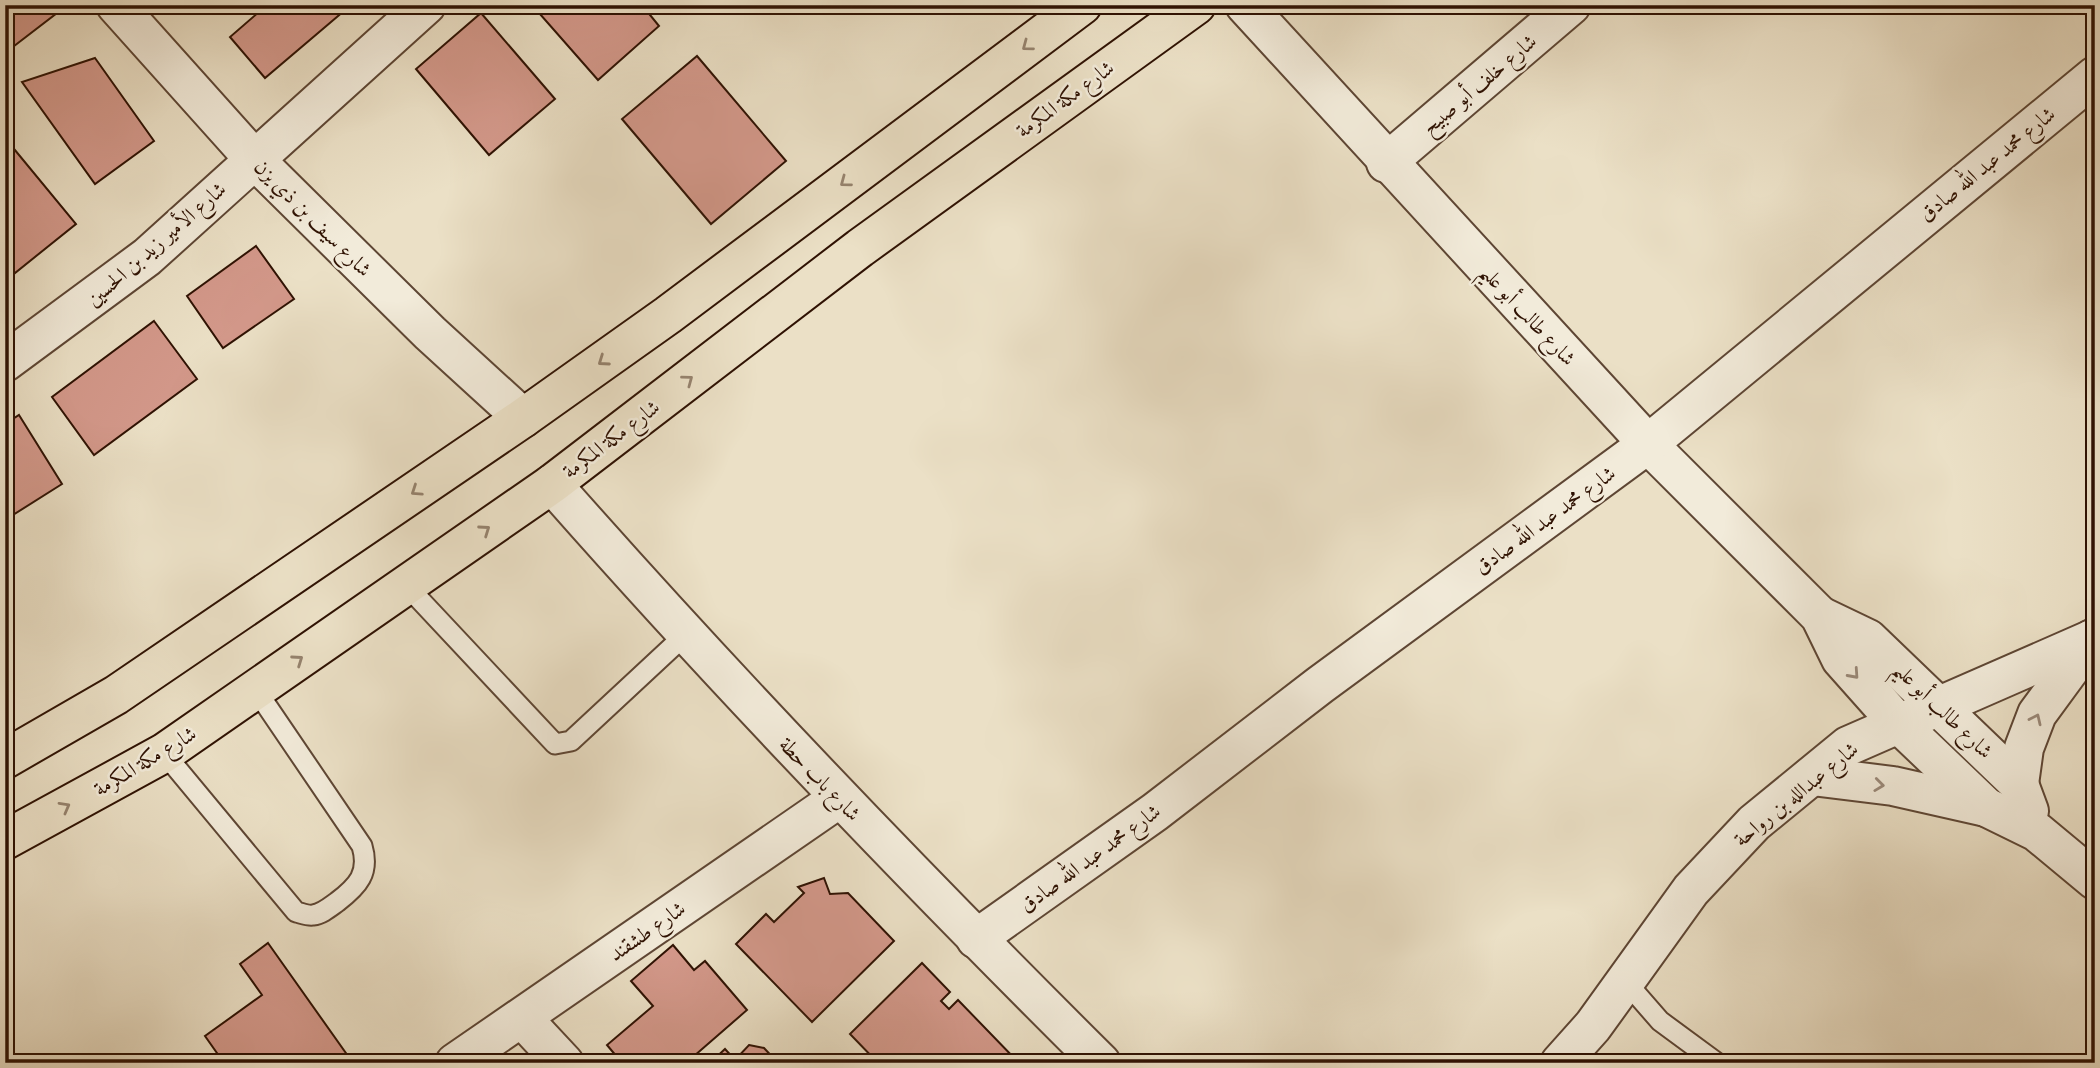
<svg xmlns="http://www.w3.org/2000/svg" width="2100" height="1068" viewBox="0 0 2100 1068" font-family="'IM FELL French Canon',Amiri,serif">
	<style>
		.building { fill: #d3988a; stroke: #2f1203; stroke-width: 2 }
		.lines { fill: none; stroke-linecap: round; stroke-linejoin: round }
		.service-casing { stroke: #5e4634; stroke-width: 23 }
		.minor-casing { stroke: #5e4634; stroke-width: 42 }
		.tertiary-casing { stroke: #5e4634; stroke-width: 42 }
		.primary-casing { stroke: #2f1203; stroke-width: 42 }
		.service { stroke: #f2ebda; stroke-width: 19 }
		.minor { stroke: #f2ebda; stroke-width: 38 }
		.tertiary { stroke: #f2ebda; stroke-width: 38 }
		.primary { stroke: #ebe0c6; stroke-width: 38 }
		.oneway { stroke: #96836e }
		.oneway2 { stroke: #9a8979 }
		.labels { text-anchor: middle; stroke-width: 5; stroke-linejoin: round; paint-order: stroke }
		.street-label { font-size: 21px; fill: #2f1203; stroke: #f2ebda }
	</style>
	<rect width="100%" height="100%" fill="#ebe0c6"/>
	<filter id="stains"><feTurbulence type="fractalNoise" baseFrequency=".00286" numOctaves="4"/><feColorMatrix values="0 0 0 0 .2 0 0 0 0 .09 0 0 0 0 .02 0 0 0 .5 -.17"/></filter>
	<radialGradient id="worn" r=".72"><stop offset=".6" stop-color="#630" stop-opacity="0"/><stop offset="1" stop-color="#630" stop-opacity=".3"/></radialGradient>
	<g class="building">
		<path d="M5,5H51L57,13L5,53Z"/>
		<path d="M267,5H351L265,78L230,37Z"/>
		<path d="M532,5H642L659,26L598,80Z"/>
		<path d="M481,13L555,99L489,155L416,69Z"/>
		<path d="M697,56L786,161L711,224L622,119Z"/>
		<path d="M95,58L154,141L95,184L22,82Z"/>
		<path d="M5,138L76,224L15,273L5,261Z"/>
		<path d="M256,246L294,299L223,348L187,296Z"/>
		<path d="M154,321L197,379L94,455L52,397Z"/>
		<path d="M19,415L62,484L5,520V424Z"/>
		<path d="M824,878L830,894L848,893L894,941L812,1022L736,944L766,914L774,922L804,893L798,887Z"/>
		<path d="M268,943L348,1056L338,1063H224L205,1036L262,995L240,964Z"/>
		<path d="M673,945L694,970L705,961L747,1010L686,1063H622L607,1045L653,1006L631,981Z"/>
		<path d="M922,963L950,992L941,1001L949,1009L958,1000L1019,1063H878L850,1034Z"/>
		<path d="M749,1045L764,1048L778,1063H710L725,1049L735,1060Z"/>
	</g>
	<g class="lines">
		<defs>
			<g id="service">
				<path d="M406,585L555,744L571,741L685,635"/>
				<path d="M164,753L296,912C301,913 308,916 313,915C322,914 330,907 337,902C358,886 370,873 362,846L256,690"/>
				<path d="M1626,982L1660,1021L1717,1063"/>
			</g>
			<g id="minor">
				<path d="M116,5L254,159L430,333L523,418"/>
				<path d="M1245,5L1648,444L1820,616L1841,659L1897,722L1986,807L2037,832L2095,880"/>
				<path d="M1386,163L1571,5"/>
				<path d="M5,362L147,257L426,5"/>
				<path d="M552,484C728,684 912,875 1101,1063"/>
				<path d="M1820,616L1868,639L2019,784L2029,811"/>
				<path d="M976,939L1155,812L1320,685L1648,444L2095,76"/>
				<path d="M522,1018L564,1063"/>
				<path d="M455,1063L838,799"/>
			</g>
			<g id="tertiary">
				<path d="M1812,776L1893,786L1986,807"/>
				<path d="M2019,784L2024,748L2037,714L2092,639"/>
				<path d="M1560,1063L1593,1026L1691,890L1754,823L1848,746L2095,638"/>
			</g>
			<g id="primary">
				<path d="M5,759L116,695L523,418L668,315L1082,5"/>
				<path d="M5,840L164,753L552,484L860,248L1196,5"/>
			</g>
		</defs>
		<use href="#service" class="service-casing"/>
		<use href="#minor" class="minor-casing"/>
		<use href="#tertiary" class="tertiary-casing"/>
		<use href="#primary" class="primary-casing"/>
		<use href="#service" class="service"/>
		<use href="#minor" class="minor"/>
		<use href="#tertiary" class="tertiary"/>
		<use href="#primary" class="primary"/>
	</g>
	<defs><path id="oneway-chevron" d="M-2-3.5L2.5 0L-2 3.5" fill="none" stroke-width="1.6" stroke-linecap="round" stroke-linejoin="round" transform="scale(1.75)"/></defs>
	<g class="oneway">
		<use href="#oneway-chevron" transform="translate(1027 46) rotate(143)"/>
		<use href="#oneway-chevron" transform="translate(845 182) rotate(143)"/>
		<use href="#oneway-chevron" transform="translate(603 361) rotate(145)"/>
		<use href="#oneway-chevron" transform="translate(688 380) rotate(-37)"/>
		<use href="#oneway-chevron" transform="translate(416 491) rotate(146)"/>
		<use href="#oneway-chevron" transform="translate(485 530) rotate(-35)"/>
		<use href="#oneway-chevron" transform="translate(298 660) rotate(-35)"/>
		<use href="#oneway-chevron" transform="translate(65 807) rotate(-29)"/>
	</g>
	<g class="oneway2">
		<use href="#oneway-chevron" transform="translate(1854 674) rotate(48)"/>
		<use href="#oneway-chevron" transform="translate(2036 719) rotate(-65)"/>
		<use href="#oneway-chevron" transform="translate(1879 785) rotate(7)"/>
	</g>
	<g class="labels">
		<g class="street-label">
			<text transform="translate(1479 84) rotate(-40)" y="7">شارع خلف أبو صبيح</text>
			<text transform="translate(1065 99) rotate(-36)" y="7">شارع مكة المكرمة</text>
			<text transform="translate(1987 164) rotate(-39)" y="7">شارع محمد عبد الله صادق</text>
			<text transform="translate(313 218) rotate(45)" y="7">شارع سيف بن ذي يزن</text>
			<text transform="translate(156 244) rotate(-41)" y="7">شارع الأمير زيد بن الحسين</text>
			<text transform="translate(1528 315) rotate(47)" y="7">شارع طالب أبو عليم</text>
			<text transform="translate(611 439) rotate(-37)" y="7">شارع مكة المكرمة</text>
			<text transform="translate(1545 520) rotate(-36)" y="7">شارع محمد عبد الله صادق</text>
			<text transform="translate(1943 710) rotate(44)" y="7">شارع طالب أبو عليم</text>
			<text transform="translate(145 761) rotate(-31)" y="7">شارع مكة المكرمة</text>
			<text transform="translate(820 779) rotate(46)" y="7">شارع باب حطة</text>
			<text transform="translate(1796 794) rotate(-39)" y="7">شارع عبدالله بن رواحة</text>
			<text transform="translate(1090 858) rotate(-36)" y="7">شارع محمد عبد الله صادق</text>
			<text transform="translate(647 931) rotate(-35)" y="7">شارع طشقند</text>
		</g>
	</g>
	<rect width="2100" height="1068" fill="none" stroke="#ebe0c6" stroke-width="28"/>
	<rect x="7" y="7" width="2086" height="1054" fill="none" stroke="#2f1203" stroke-width="3.5"/>
	<rect x="14" y="14" width="2072" height="1040" fill="none" stroke="#2f1203" stroke-width="2"/>
	<rect width="100%" height="100%" filter="url(#stains)"/>
	<rect width="100%" height="100%" fill="url(#worn)"/>
</svg>
